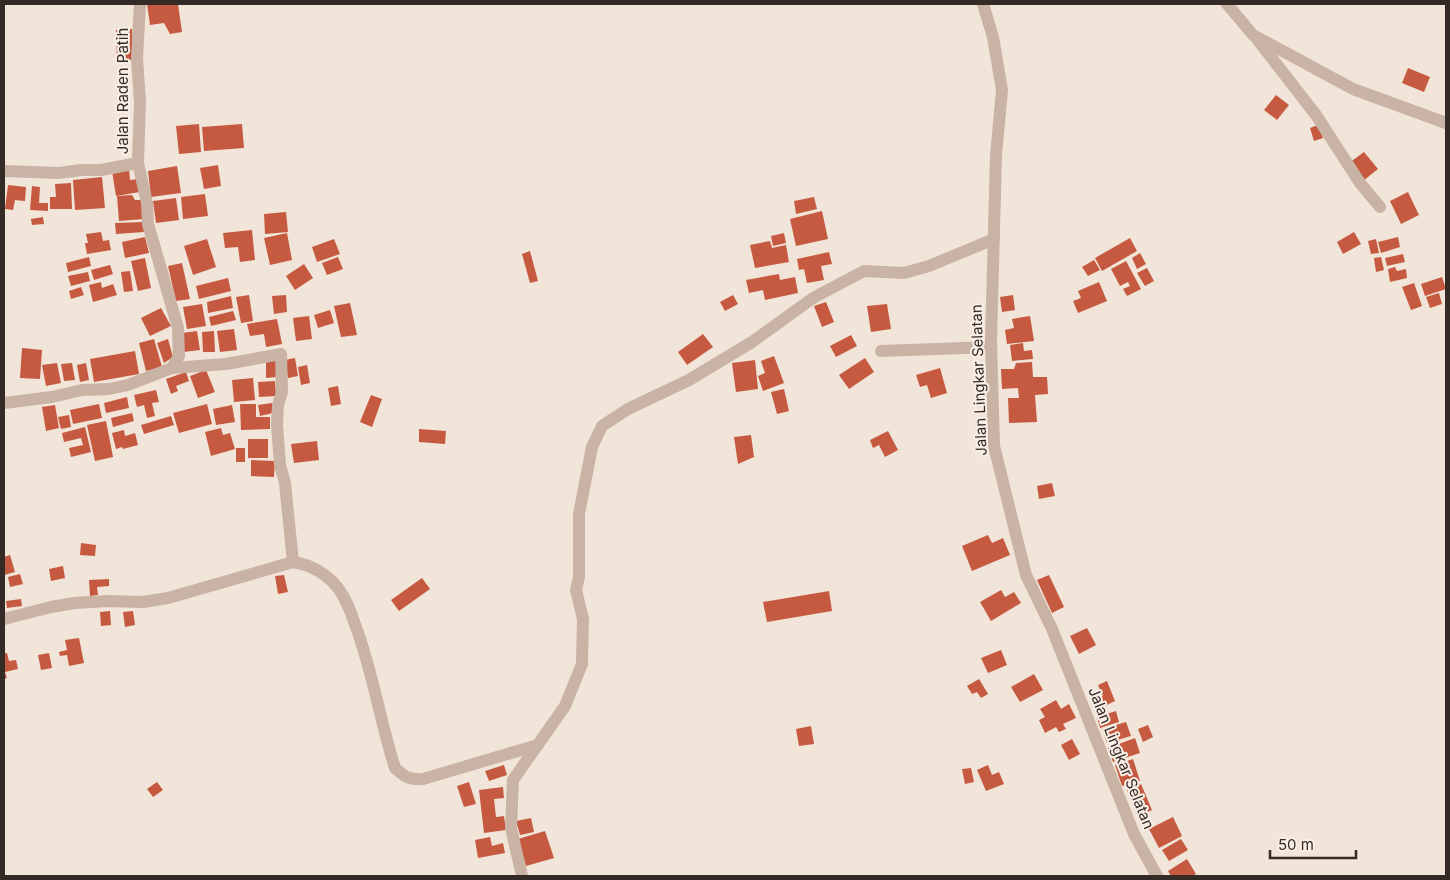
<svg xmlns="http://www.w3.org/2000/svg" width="1450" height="880" viewBox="0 0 1450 880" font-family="Inter,sans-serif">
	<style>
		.building { fill: #c65a41 }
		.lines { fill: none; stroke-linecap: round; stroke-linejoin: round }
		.minor { stroke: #c9b3a5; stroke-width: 12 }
		.labels { text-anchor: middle; stroke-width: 4; stroke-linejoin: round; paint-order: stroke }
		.street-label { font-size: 15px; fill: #342a26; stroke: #f9eee5 }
	</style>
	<rect width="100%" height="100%" fill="#f1e4d8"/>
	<g class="building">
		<path d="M147,4H178L182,32L170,34L164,23L150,25Z"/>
		<path d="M132,29L133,60L117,61L116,30Z"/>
		<path d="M1408,68L1430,77L1424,92L1402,83Z"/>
		<path d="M1276,95L1289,105L1277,120L1264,110Z"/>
		<path d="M199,124L201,152L179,154L176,126Z"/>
		<path d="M242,124L244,148L204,151L202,127Z"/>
		<path d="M1318,125L1323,138L1314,141L1310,128Z"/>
		<path d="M1364,152L1378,169L1363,181L1349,163Z"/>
		<path d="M218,165L221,186L204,189L200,168Z"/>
		<path d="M177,166L181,193L151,197L148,171Z"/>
		<path d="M129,168L130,180L138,179L140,192L116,196L112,171Z"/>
		<path d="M102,177L105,208L75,210L73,180Z"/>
		<path d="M71,183L72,209H50V197H56L55,184Z"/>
		<path d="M8,185L26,187L25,201L15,200L13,210L5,209Z"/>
		<path d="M32,186L40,187L39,203H48V211L30,210Z"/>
		<path d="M1408,192L1419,215L1401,224L1390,201Z"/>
		<path d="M205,194L208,216L183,219L181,197Z"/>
		<path d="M132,195L135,200H142L144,219L119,221L117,196Z"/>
		<path d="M814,197L817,209L796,214L794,201Z"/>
		<path d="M176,198L179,220L156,223L153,201Z"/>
		<path d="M822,211L828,239L796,246L790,219Z"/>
		<path d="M286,212L288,232L265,234L264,214Z"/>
		<path d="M43,217L44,224L32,225L31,219Z"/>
		<path d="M143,222L144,232L116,234L115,223Z"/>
		<path d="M252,230L255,260L240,262L238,247L225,248L223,233Z"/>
		<path d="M101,232L103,241L109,240L111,250L87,254L85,243H88L86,234Z"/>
		<path d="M1354,232L1361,244L1343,254L1337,242Z"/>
		<path d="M287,233L292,260L270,265L264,238Z"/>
		<path d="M784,233L786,243L773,246L771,236Z"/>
		<path d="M145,237L149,253L125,258L122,242Z"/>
		<path d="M1398,237L1400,247L1381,253L1378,242Z"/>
		<path d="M1130,238L1137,251L1102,271L1095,258Z"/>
		<path d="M207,239L216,267L193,275L184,246Z"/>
		<path d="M334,239L340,254L317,262L312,247Z"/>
		<path d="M1376,239L1379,253L1371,254L1368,241Z"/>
		<path d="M770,241L772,248L786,245L789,262L755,268L750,245Z"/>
		<path d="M530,251L538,281L530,283L522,254Z"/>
		<path d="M829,252L832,264L821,266L824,280L807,283L804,269L799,270L797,259Z"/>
		<path d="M1140,253L1146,264L1137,269L1132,258Z"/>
		<path d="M1403,254L1405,262L1387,266L1385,258Z"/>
		<path d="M89,257L91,266L68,272L66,263Z"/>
		<path d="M338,257L343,269L327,275L322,263Z"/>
		<path d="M1381,257L1384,270L1376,272L1374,258Z"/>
		<path d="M145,258L151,288L138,291L131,261Z"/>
		<path d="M1094,260L1100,270L1088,276L1082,267Z"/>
		<path d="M1126,261L1141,289L1127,296L1123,289L1130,286L1128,282L1120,286L1111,269Z"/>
		<path d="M182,263L190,299L176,301L168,266Z"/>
		<path d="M304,264L313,278L295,290L286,276Z"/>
		<path d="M110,265L113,274L94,280L91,270Z"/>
		<path d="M1395,267L1397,271L1406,269L1407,278L1390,282L1388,269Z"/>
		<path d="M1147,268L1154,281L1145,286L1137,273Z"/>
		<path d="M130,271L133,291L124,292L121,272Z"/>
		<path d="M88,272L90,281L71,286L68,276Z"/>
		<path d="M779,274L780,280L795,277L798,293L765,300L763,290L749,293L746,280Z"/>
		<path d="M1442,277L1446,289L1425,296L1421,284Z"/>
		<path d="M228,278L231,291L199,299L196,286Z"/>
		<path d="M101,282L102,288L113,284L117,295L93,302L89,285Z"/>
		<path d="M1099,282L1107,301L1078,313L1073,301L1081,298L1078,291Z"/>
		<path d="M1414,283L1422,306L1411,310L1402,287Z"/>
		<path d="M81,287L84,295L71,299L69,291Z"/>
		<path d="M1439,293L1442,304L1430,308L1426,297Z"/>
		<path d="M249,295L253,321L241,323L236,297Z"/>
		<path d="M286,295L287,312L274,314L272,296Z"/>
		<path d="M733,295L738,304L725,311L720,302Z"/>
		<path d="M1013,295L1015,310L1002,312L1000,297Z"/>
		<path d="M231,296L233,308L208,313L207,302Z"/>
		<path d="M826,302L834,322L822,327L814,306Z"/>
		<path d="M350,303L357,335L341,337L334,306Z"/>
		<path d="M202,304L206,326L187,329L183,307Z"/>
		<path d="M887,304L891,329L871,332L867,306Z"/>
		<path d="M161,308L171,326L150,336L141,318Z"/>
		<path d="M330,310L334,323L318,328L314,315Z"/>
		<path d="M233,311L236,320L211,326L209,317Z"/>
		<path d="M309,316L312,339L296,341L293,318Z"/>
		<path d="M1030,316L1034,341L1007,344L1005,330L1014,328L1012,319Z"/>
		<path d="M277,319L282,344L266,347L264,334L250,336L247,324Z"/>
		<path d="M234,329L237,350L220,352L217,331Z"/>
		<path d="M197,331L200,350L184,352L182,333Z"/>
		<path d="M214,331L215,352H203L202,332Z"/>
		<path d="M703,334L713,347L687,365L678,352Z"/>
		<path d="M851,335L857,346L836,357L830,346Z"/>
		<path d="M154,339L162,367L146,371L139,343Z"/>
		<path d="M168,339L173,357L164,363L157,343Z"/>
		<path d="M1023,343L1024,351L1032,350L1033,359L1012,361L1010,345Z"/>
		<path d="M22,348L42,350L40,379L20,378Z"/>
		<path d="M135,351L139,374L94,382L90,359Z"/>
		<path d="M774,356L784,383L763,391L758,376L765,373L761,361Z"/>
		<path d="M295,358L298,376L288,378L285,360Z"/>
		<path d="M865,358L874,372L849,389L839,375Z"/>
		<path d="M266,359H277V377L266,378Z"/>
		<path d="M755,360L758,389L736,392L732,363Z"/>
		<path d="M1032,362L1033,377H1047L1048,394L1035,395L1037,422L1009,423L1008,398H1019L1018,388L1002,389L1001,369H1014L1016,363Z"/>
		<path d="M57,363L61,383L46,386L42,365Z"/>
		<path d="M72,363L75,380L64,381L61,364Z"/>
		<path d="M86,363L89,380L80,382L77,365Z"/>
		<path d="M307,365L310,383L301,385L298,367Z"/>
		<path d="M940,368L947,393L931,398L927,385L920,387L916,375Z"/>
		<path d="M206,370L215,392L198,398L190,376Z"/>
		<path d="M186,372L189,381L176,386L178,391L171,394L166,379Z"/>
		<path d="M253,378L255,400L234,402L232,380Z"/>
		<path d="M275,381L276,396L259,397L258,382Z"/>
		<path d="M338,386L341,404L331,406L328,388Z"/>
		<path d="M784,389L789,411L777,414L771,392Z"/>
		<path d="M156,390L159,402L152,403L155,416L147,418L144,405L137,407L134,395Z"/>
		<path d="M371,395L382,399L372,427L360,422Z"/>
		<path d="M127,397L129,408L106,413L104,403Z"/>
		<path d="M272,403L273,413L260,416L258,405Z"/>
		<path d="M99,404L102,418L73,424L70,410Z"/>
		<path d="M207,404L212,424L179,433L173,413Z"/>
		<path d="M240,404H256V417H270V429L241,430Z"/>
		<path d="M55,405L59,428L46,431L42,407Z"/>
		<path d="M232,405L235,422L216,425L213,409Z"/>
		<path d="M132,413L134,421L113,427L111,418Z"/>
		<path d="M69,415L71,427L61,429L58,417Z"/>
		<path d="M171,416L174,425L144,434L141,425Z"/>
		<path d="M106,421L113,457L95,461L87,425Z"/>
		<path d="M85,427L91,452L71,457L69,448L83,445L81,438L64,442L62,433Z"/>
		<path d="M221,428L223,435L230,433L235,449L211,456L205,432Z"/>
		<path d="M419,429L446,431L445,444L419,442Z"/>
		<path d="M124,430L125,436L135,433L138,445L123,449L122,447L116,449L112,433Z"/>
		<path d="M888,431L898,450L885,457L879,445L873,448L870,440Z"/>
		<path d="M751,435L754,457L738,464L734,437Z"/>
		<rect x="248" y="439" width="20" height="19"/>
		<path d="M317,441L319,460L294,463L291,444Z"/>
		<rect x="236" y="448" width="9" height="14"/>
		<path d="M251,460L275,461L274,477L251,476Z"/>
		<path d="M1052,483L1055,496L1039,499L1037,486Z"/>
		<path d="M988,535L992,543L1003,538L1010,555L972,571L962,546Z"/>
		<path d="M81,543L96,545L95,556L80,555Z"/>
		<path d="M10,555L15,572L4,575V557Z"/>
		<path d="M63,566L65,578L51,581L49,569Z"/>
		<path d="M20,574L23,584L10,587L8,577Z"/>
		<path d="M284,575L288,592L278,594L275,576Z"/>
		<path d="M1049,575L1064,607L1052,613L1037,580Z"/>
		<path d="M422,578L430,589L399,611L391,600Z"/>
		<path d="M109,579V586L97,587L98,595L90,596L89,580Z"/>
		<path d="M1001,590L1005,597L1014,592L1021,603L991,621L980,602Z"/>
		<path d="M829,591L832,611L767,622L763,602Z"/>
		<path d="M21,599L22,606L7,608L6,601Z"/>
		<path d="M110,611L111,625L101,626L100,612Z"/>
		<path d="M133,611L135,625L125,627L123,612Z"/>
		<path d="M1087,628L1096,645L1079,654L1070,636Z"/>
		<path d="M79,638L84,663L69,666L67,655L60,656L59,652L67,650L65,640Z"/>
		<path d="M1001,650L1007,665L988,673L981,658Z"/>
		<path d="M4,653H7L9,661L16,660L18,669L5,672L7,678L4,679Z"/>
		<path d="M49,653L52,668L41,670L38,655Z"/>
		<path d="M1034,674L1043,690L1020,702L1011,687Z"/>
		<path d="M979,679L988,694L981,698L977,692L972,694L967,686Z"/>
		<path d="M1107,681L1115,701L1098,709L1094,700L1103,696L1098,685Z"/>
		<path d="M1056,700L1061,709L1069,704L1076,718L1063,724L1066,729L1059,732L1056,727L1045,733L1039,720L1045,717L1040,709Z"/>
		<path d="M1116,711L1119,722L1100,728L1097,717Z"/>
		<path d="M1126,722L1131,736L1107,743L1102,729Z"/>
		<path d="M1148,725L1153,737L1143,742L1138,729Z"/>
		<path d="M811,726L814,744L799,746L796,729Z"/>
		<path d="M1135,738L1140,753L1113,762L1108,748Z"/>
		<path d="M1072,739L1080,754L1069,760L1061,745Z"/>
		<path d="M1133,759L1140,781L1122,786L1115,765Z"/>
		<path d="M504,765L507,775L489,781L485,771Z"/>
		<path d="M988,765L992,775L999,772L1004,784L986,791L977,770Z"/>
		<path d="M971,768L974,782L965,784L962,769Z"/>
		<path d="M157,782L163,790L153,797L147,789Z"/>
		<path d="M469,782L476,804L464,807L457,786Z"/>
		<path d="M1141,784L1152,810L1138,816L1127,790Z"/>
		<path d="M503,787L504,798L494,799L496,817L504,816L506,830L484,833L479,790Z"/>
		<path d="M1173,817L1182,836L1159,848L1149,829Z"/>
		<path d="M531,818L534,832L520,835L516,821Z"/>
		<path d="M545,831L554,858L526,866L518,839Z"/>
		<path d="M490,837L492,846L503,843L505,853L478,858L475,840Z"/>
		<path d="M1181,839L1188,850L1169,861L1162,850Z"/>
		<path d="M1187,859L1196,874L1192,876H1171L1168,871Z"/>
	</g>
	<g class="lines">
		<g class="minor">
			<path d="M983,4L993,37L1002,90L996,156L991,341L994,446L1026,575L1052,629L1134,834L1157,876"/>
			<path d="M1227,4L1253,35L1353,89L1446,123"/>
			<path d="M1257,39L1316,115L1360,183L1380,207"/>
			<path d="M4,171L59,173L81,170H101L138,163L140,102L137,58L140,4"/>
			<path d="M881,351L991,347"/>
			<path d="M4,403L52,397L82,390L109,389L128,385L172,368L179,356L178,328L148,224L147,203L138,163"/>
			<path d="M293,562C312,565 326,573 338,588C347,600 351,613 356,627C373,673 380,721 395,768C405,777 409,780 423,779L538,745"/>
			<path d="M4,619L51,607L74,603L108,601L143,602L168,598L293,562L285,483L280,465L277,425L278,405L282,392L281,354L226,364L172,368"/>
			<path d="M522,876L511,828L513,780L565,706L582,664L583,619L576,590L579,577V514L592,447L602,426L628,409L689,380L752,342L813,298L864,271L904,273L929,266L994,239"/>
		</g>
	</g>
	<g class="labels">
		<g class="street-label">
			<text transform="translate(123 91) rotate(-90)" y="5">Jalan Raden Patih</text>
			<text transform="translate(979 380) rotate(-92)" y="5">Jalan Lingkar Selatan</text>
			<text transform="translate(1121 758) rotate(68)" y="5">Jalan Lingkar Selatan</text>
		</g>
	</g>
	<rect width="1450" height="880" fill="none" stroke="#342a26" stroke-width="10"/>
	<path d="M1270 850v8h86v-8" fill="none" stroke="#342a26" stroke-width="2.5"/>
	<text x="1278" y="850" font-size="15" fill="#342a26" stroke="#f9eee5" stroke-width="4" paint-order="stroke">50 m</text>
</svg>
